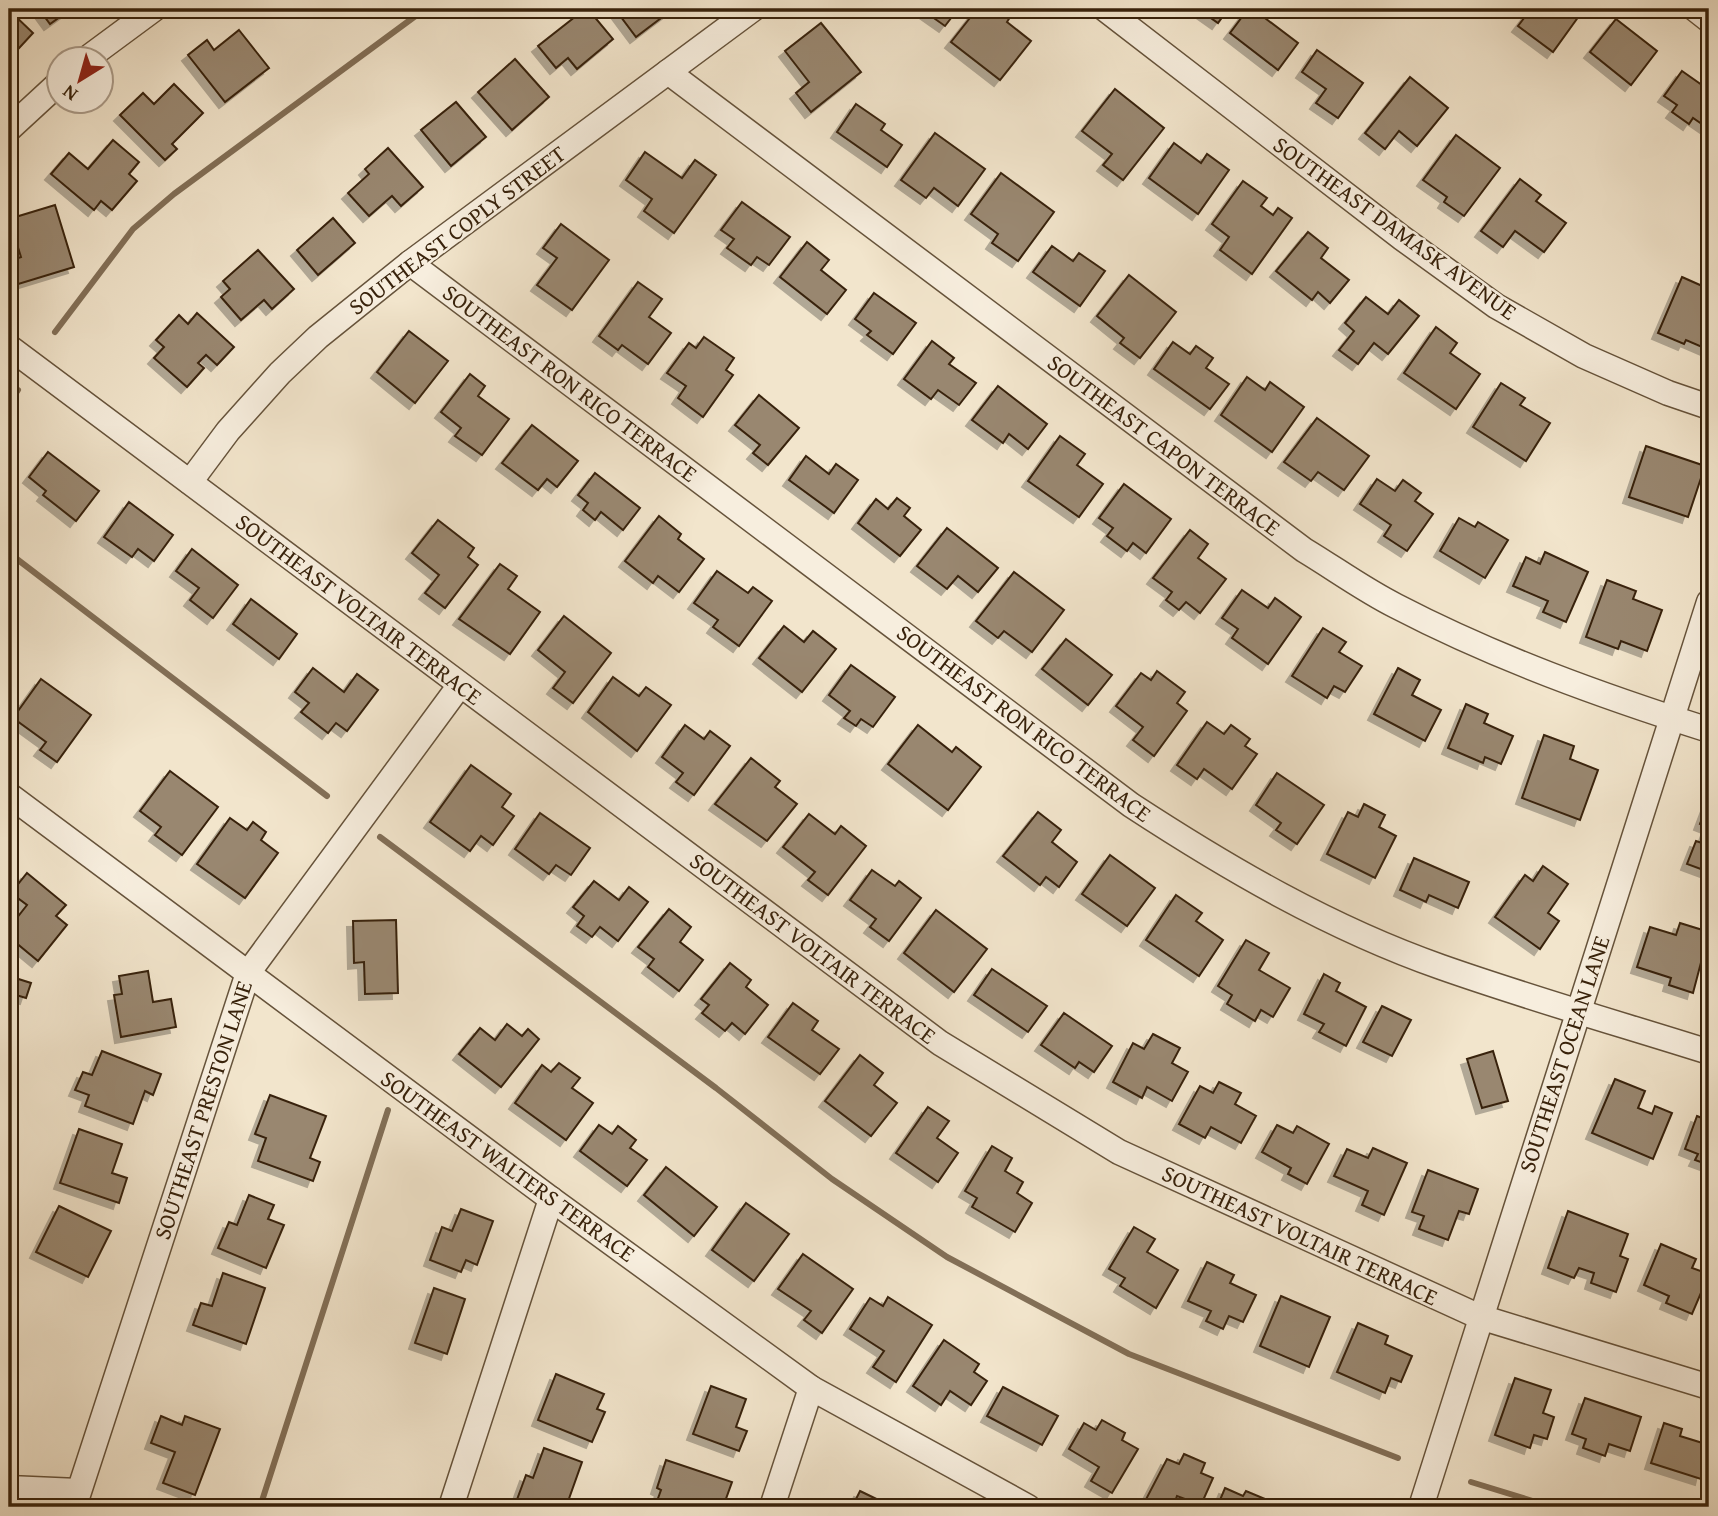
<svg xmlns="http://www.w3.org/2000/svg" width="1718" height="1516" viewBox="0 0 1718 1516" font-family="'Gentium Book Plus',serif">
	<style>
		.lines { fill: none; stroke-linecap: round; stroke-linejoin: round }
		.stream { stroke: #826f57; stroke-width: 6 }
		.building { fill: #99876f; stroke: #38220b; stroke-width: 2; filter: url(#shadow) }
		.minor-casing { stroke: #66533b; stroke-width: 27 }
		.minor { stroke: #f7eede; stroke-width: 24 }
		.labels { text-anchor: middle; stroke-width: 5; stroke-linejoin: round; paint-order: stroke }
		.street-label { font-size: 23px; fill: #38220b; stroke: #f7eede }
	</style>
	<defs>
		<filter id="shadow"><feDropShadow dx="-6" dy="6" stdDeviation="0" flood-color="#0004"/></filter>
	</defs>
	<rect width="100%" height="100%" fill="#f2e5cc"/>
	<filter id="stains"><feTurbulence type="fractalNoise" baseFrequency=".00286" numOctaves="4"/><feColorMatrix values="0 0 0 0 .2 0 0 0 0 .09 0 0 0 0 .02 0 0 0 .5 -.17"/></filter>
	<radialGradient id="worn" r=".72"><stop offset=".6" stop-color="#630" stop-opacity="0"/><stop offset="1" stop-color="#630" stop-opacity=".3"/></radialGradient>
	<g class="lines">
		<g class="stream">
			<path d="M55,332L133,229L174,194L425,9"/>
			<path d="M9,404L18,390"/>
			<path d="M9,553L327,796"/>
			<path d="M380,837L716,1088L832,1179L947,1257L1129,1354L1398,1458"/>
			<path d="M1471,1482L1552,1507"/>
			<path d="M260,1507L388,1110"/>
		</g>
	</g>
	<g class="building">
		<path d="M39,9H71L50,24Z"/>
		<path d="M585,9H588L613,39L577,69L568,58L556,68L538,46Z"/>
		<path d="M615,9H673L636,37Z"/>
		<path d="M921,9H958L945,26Z"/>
		<path d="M977,9H1015L1007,22L1031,41L1000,80L951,42Z"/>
		<path d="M1198,9H1228L1218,23Z"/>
		<path d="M1248,9H1253L1298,43L1278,70L1230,33Z"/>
		<path d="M1531,9H1584L1553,52L1518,26Z"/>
		<path d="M11,12L33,33L9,59V14Z"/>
		<path d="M1616,19L1657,51L1631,85L1590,52Z"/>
		<path d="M821,23L861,72L811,112L796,93L809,82L785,51Z"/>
		<path d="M239,30L269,68L225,102L188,55L207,40L214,50Z"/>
		<path d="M1317,50L1363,83L1338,118L1316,103L1326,89L1302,72Z"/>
		<path d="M515,59L549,97L512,130L478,92Z"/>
		<path d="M1682,71L1709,90V123L1706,127L1693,118L1689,124L1672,112L1677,105L1664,96Z"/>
		<path d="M1410,77L1448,108L1417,146L1399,131L1385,149L1365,133Z"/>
		<path d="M174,84L203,113L172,144L177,149L165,160L120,115L143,93L154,104Z"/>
		<path d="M1115,89L1164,128L1123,180L1103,165L1112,154L1082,131Z"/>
		<path d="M456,102L486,137L451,166L421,130Z"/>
		<path d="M856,104L885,124L881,130L902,145L887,167L837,132Z"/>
		<path d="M935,133L985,169L958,206L934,188L926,198L901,180Z"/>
		<path d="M1456,135L1500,168L1464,216L1444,202L1447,197L1423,180Z"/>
		<path d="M113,140L139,162L129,174L137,181L112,210L101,201L94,210L51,174L69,153L88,169Z"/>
		<path d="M1174,143L1201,163L1207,154L1229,170L1198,214L1149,178Z"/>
		<path d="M388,148L423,187L401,206L392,196L369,216L348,193L369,174L365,169Z"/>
		<path d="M645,152L682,178L695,160L716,175L674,233L644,211L652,199L626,180Z"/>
		<path d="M1001,173L1054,212L1018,261L992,243L998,234L971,214Z"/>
		<path d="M1520,179L1541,195L1536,201L1566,223L1544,252L1515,231L1503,247L1481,231Z"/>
		<path d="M1243,181L1267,198L1261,206L1273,215L1278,208L1292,218L1252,274L1220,250L1229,237L1212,224Z"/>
		<path d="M742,202L790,237L769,265L757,257L751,265L727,248L734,239L721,230Z"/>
		<path d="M55,205L74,267L15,285L9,261L21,257L9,219Z"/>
		<path d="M333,218L355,243L318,275L297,250Z"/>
		<path d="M561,224L609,260L572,310L537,285L557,258L543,248Z"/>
		<path d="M1308,232L1328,248L1321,258L1349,280L1330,303L1318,292L1312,300L1276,271Z"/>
		<path d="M807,242L829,260L821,270L846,290L827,314L780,277Z"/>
		<path d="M1052,246L1073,261L1079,253L1105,271L1080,306L1033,272Z"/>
		<path d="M258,250L294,289L272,309L264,300L241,320L221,297L230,289L223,281Z"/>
		<path d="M1129,275L1176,312L1140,358L1120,343L1124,338L1097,316Z"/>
		<path d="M1682,277L1709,289V350L1686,340L1684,344L1658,333Z"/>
		<path d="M638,282L662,299L649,317L671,333L648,364L622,345L618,350L599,336Z"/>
		<path d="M874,293L916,323L893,354L867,335L871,331L855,319Z"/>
		<path d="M1366,297L1388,314L1399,300L1419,316L1388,354L1374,343L1358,364L1339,350L1354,331L1345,323Z"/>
		<path d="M197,313L234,347L217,365L206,355L198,363L204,368L187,387L154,358L164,347L156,340L179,315L188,324Z"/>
		<path d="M1436,327L1457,343L1450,353L1480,374L1456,409L1404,373Z"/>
		<path d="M409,331L448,361L415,403L377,372Z"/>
		<path d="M704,337L734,358L726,370L733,375L703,417L678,398L686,386L667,373L689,343L696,348Z"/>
		<path d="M932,341L954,358L949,364L976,383L959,405L938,390L931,399L904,379Z"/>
		<path d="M1173,342L1190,354L1196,346L1213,358L1206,368L1229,384L1210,409L1154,369Z"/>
		<path d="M470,374L485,386L478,396L509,419L482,455L455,436L461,428L441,412Z"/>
		<path d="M1247,377L1265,390L1270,382L1304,407L1272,452L1221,415Z"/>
		<path d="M1501,383L1525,398L1520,405L1550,423L1526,461L1473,427Z"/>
		<path d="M998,386L1047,424L1028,449L1009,434L1003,443L972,420Z"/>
		<path d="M759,395L799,428L768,465L753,453L760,445L735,425Z"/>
		<path d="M1317,418L1369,456L1344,490L1318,472L1311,481L1284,462Z"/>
		<path d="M532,425L578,461L557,487L547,479L538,490L502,463Z"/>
		<path d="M1060,436L1085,454L1077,465L1103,484L1079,517L1028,481Z"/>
		<path d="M1646,446L1705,466L1688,517L1629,497Z"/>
		<path d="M48,452L99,491L76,521L43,495L46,491L29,477Z"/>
		<path d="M806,456L829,474L836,464L858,480L834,513L789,480Z"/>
		<path d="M595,473L640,508L623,530L601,512L595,520L583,510L588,503L578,495Z"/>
		<path d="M1377,479L1395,491L1403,480L1421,493L1415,501L1433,514L1407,551L1384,536L1391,525L1360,504Z"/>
		<path d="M1124,484L1171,519L1146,553L1133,543L1127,551L1107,536L1113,528L1099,518Z"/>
		<path d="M897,498L910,508L904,516L921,530L900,556L858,523L876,499L888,509Z"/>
		<path d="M129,502L173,535L154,561L138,549L132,557L104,537Z"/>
		<path d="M659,516L681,534L678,539L704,559L679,592L658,576L653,583L625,561Z"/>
		<path d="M1459,518L1475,527L1478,522L1508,540L1485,578L1440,551Z"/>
		<path d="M438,520L474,548L468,557L478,565L445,608L425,593L439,575L412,553Z"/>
		<path d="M947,528L998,568L978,592L958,576L947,589L917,566Z"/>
		<path d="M1190,530L1208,544L1198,558L1226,579L1200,613L1186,602L1179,610L1166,600L1172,592L1153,578Z"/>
		<path d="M192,549L238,585L213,618L190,600L199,588L176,571Z"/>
		<path d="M1545,552L1588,572L1566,622L1543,612L1548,601L1513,586L1526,557L1540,564Z"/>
		<path d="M500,564L517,576L508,589L540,612L510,654L459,619Z"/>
		<path d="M717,571L748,593L753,587L772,601L739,646L713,627L718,620L694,603Z"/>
		<path d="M1014,572L1064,610L1032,652L1004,631L998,638L976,621Z"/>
		<path d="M1607,580L1636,591L1633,599L1662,610L1647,651L1621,641L1618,649L1586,637Z"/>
		<path d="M1242,590L1268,608L1275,598L1301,617L1268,664L1232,638L1238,629L1222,618Z"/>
		<path d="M251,599L297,634L279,659L233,624Z"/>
		<path d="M564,616L611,653L573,703L553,688L565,672L538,650Z"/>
		<path d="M784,626L804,642L813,631L836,649L802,692L759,658Z"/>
		<path d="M1323,628L1346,642L1339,652L1362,666L1345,692L1334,686L1327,698L1292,676Z"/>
		<path d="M1066,639L1112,675L1088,705L1042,669Z"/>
		<path d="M851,665L895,697L873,727L861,719L856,726L844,718L850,711L829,695Z"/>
		<path d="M313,668L344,692L357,674L378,690L347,731L336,723L328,733L301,712L309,703L295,692Z"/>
		<path d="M1398,668L1420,680L1412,695L1441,710L1425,741L1374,714Z"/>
		<path d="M1157,671L1185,692L1177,703L1187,711L1154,756L1133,740L1143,727L1116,706L1141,673L1151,680Z"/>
		<path d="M613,677L639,696L646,687L671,705L637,751L588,712Z"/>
		<path d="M41,679L91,715L57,762L40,750L46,742L13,718Z"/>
		<path d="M1466,704L1488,714L1484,723L1513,736L1501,764L1485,757L1483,763L1448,748Z"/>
		<path d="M1207,722L1224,734L1231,725L1250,739L1245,746L1257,754L1232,789L1204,769L1197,779L1177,765Z"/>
		<path d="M685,725L704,739L710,731L730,746L694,795L676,782L683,773L662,757Z"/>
		<path d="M918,725L952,752L956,747L981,767L948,810L888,764Z"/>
		<path d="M1544,735L1574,746L1570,759L1598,770L1580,820L1522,798Z"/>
		<path d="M751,758L780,781L775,787L797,804L767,841L715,804Z"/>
		<path d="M471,765L511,794L502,807L514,816L493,845L481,836L470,851L430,822Z"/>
		<path d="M170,771L218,807L182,855L155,835L161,827L140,811Z"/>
		<path d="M1277,773L1324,805L1297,844L1276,830L1281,823L1256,805Z"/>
		<path d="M1709,800V872L1687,864L1696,841L1702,843L1708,827L1700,824Z"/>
		<path d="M1364,804L1385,815L1379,827L1396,836L1375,878L1327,854L1348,812L1358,817Z"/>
		<path d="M1038,812L1061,830L1052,842L1077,862L1059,887L1046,877L1040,885L1003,856Z"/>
		<path d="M540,813L590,848L571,875L556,865L549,874L515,849Z"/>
		<path d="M809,814L835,834L841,826L866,846L828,895L808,880L815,872L783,847Z"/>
		<path d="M230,818L247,830L253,822L266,832L261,840L278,853L245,898L197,864Z"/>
		<path d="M1110,855L1155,888L1127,926L1082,894Z"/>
		<path d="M1414,858L1469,882L1458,908L1429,895L1426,902L1400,890Z"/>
		<path d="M1543,866L1568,884L1548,913L1559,921L1540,949L1495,917L1525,875L1533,881Z"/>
		<path d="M872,870L895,886L899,881L921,898L889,941L870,927L876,919L850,900Z"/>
		<path d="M27,873L66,905L56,916L67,925L38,961L9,937V928L27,905L11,893Z"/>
		<path d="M594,881L619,900L629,887L648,902L618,941L600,927L592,937L577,926L584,916L573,907Z"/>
		<path d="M1176,895L1202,913L1196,921L1223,940L1199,976L1146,940Z"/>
		<path d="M669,909L691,927L680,942L703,960L679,991L648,967L654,959L638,947Z"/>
		<path d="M936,910L987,949L954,992L904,953Z"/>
		<path d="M396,920L398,993L365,994L364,962L354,963L353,921Z"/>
		<path d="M1680,923L1709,932L1693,993L1669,985L1671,978L1637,967L1650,927L1676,935Z"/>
		<path d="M1246,940L1269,953L1259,970L1290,988L1273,1017L1261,1010L1255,1021L1227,1004L1232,995L1218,986Z"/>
		<path d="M730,963L751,980L746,987L768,1005L745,1034L732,1023L725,1031L702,1013L709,1005L701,999Z"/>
		<path d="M992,969L1047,1006L1028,1032L974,995Z"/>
		<path d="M148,971L153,1002L171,999L176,1027L121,1037L114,995L122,994L119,976Z"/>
		<path d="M1324,974L1340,983L1336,991L1366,1007L1346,1046L1319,1032L1324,1024L1304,1014Z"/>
		<path d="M9,976L31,983L26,998L16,995L9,1016Z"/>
		<path d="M793,1003L818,1021L812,1030L839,1049L820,1074L768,1037Z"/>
		<path d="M1382,1006L1411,1020L1392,1056L1363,1042Z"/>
		<path d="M1064,1013L1112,1046L1094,1072L1079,1062L1075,1068L1041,1045Z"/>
		<path d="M507,1024L522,1036L528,1029L539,1039L501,1087L459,1054L480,1028L495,1040Z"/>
		<path d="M1153,1034L1180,1048L1172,1063L1188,1072L1172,1101L1147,1087L1142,1098L1113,1082L1133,1043L1144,1049Z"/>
		<path d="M102,1051L161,1074L153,1095L145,1091L133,1124L85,1106L89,1095L75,1090L83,1072L92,1075Z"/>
		<path d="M1493,1051L1508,1101L1482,1108L1467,1059Z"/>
		<path d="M860,1055L883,1073L874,1085L897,1103L871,1136L825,1101Z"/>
		<path d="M559,1063L580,1078L572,1088L593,1103L566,1140L515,1103L542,1065L551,1072Z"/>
		<path d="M1615,1079L1645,1091L1638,1108L1652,1114L1655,1106L1672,1113L1653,1159L1592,1133Z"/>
		<path d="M1219,1082L1241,1093L1235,1104L1256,1116L1241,1143L1211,1127L1205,1138L1179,1124L1200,1086L1213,1093Z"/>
		<path d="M270,1095L326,1116L310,1158L320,1162L313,1181L258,1161L266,1138L255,1134Z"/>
		<path d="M928,1107L949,1121L937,1138L958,1153L938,1182L896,1153Z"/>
		<path d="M1697,1116L1709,1121V1165L1695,1160L1698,1154L1685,1149Z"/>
		<path d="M599,1125L612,1134L618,1126L636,1140L630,1148L647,1160L627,1186L580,1151Z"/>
		<path d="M1277,1125L1293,1133L1297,1126L1329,1144L1307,1184L1288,1174L1291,1168L1262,1152Z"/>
		<path d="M79,1129L122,1144L112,1173L127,1178L119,1203L60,1183Z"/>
		<path d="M992,1146L1012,1158L1005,1171L1023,1182L1017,1193L1032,1203L1015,1232L972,1207L977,1198L965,1191Z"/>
		<path d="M1373,1148L1407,1163L1384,1215L1362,1205L1368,1191L1334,1176L1347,1149L1368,1158Z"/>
		<path d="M666,1167L717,1207L694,1236L644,1195Z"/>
		<path d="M1428,1170L1478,1189L1469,1214L1459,1211L1448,1240L1419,1229L1424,1216L1412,1212Z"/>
		<path d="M249,1195L274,1205L268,1219L284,1225L266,1268L218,1248L229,1222L237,1225Z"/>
		<path d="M746,1203L789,1234L754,1281L712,1250Z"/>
		<path d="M59,1206L111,1231L88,1277L36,1252Z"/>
		<path d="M461,1209L493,1221L477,1265L466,1260L461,1272L430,1260L442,1227L452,1231Z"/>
		<path d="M1568,1211L1628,1234L1620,1256L1628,1259L1616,1292L1591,1283L1594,1273L1579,1268L1574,1278L1548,1268Z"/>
		<path d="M1134,1227L1155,1239L1147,1252L1178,1270L1156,1308L1120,1286L1125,1278L1109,1269Z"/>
		<path d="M1661,1244L1696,1259L1692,1268L1709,1274L1692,1314L1666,1303L1669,1296L1644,1285Z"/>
		<path d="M803,1254L853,1289L822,1333L804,1320L811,1311L778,1289Z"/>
		<path d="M1207,1262L1234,1275L1230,1283L1256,1295L1243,1322L1229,1316L1223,1329L1206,1321L1211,1311L1188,1301Z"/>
		<path d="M223,1273L265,1288L246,1344L193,1325L201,1303L212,1306Z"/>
		<path d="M434,1288L465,1299L447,1354L415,1343Z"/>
		<path d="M1281,1296L1330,1317L1309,1367L1260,1346Z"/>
		<path d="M888,1297L932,1325L896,1382L873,1367L884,1351L850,1329L870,1298L883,1306Z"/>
		<path d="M1358,1323L1388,1336L1385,1344L1412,1356L1401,1382L1391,1378L1385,1393L1337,1372Z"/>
		<path d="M944,1340L979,1364L974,1372L987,1381L971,1405L950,1391L941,1405L913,1386Z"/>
		<path d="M556,1374L604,1394L597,1409L605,1412L592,1442L538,1420Z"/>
		<path d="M1515,1378L1551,1390L1543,1413L1554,1417L1547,1439L1534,1435L1530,1448L1495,1435Z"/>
		<path d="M711,1386L746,1399L736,1427L747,1431L739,1451L693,1434Z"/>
		<path d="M1003,1387L1058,1416L1042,1445L987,1416Z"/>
		<path d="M1585,1398L1641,1417L1630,1451L1609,1444L1605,1456L1583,1448L1586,1439L1572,1434Z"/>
		<path d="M161,1416L182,1425L185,1416L220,1429L195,1495L163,1483L175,1452L151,1443Z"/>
		<path d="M1102,1420L1125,1433L1122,1440L1138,1449L1112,1493L1091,1481L1099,1467L1069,1449L1084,1423L1096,1430Z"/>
		<path d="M1664,1423L1682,1429L1680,1436L1709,1445L1701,1479L1651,1463Z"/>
		<path d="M544,1448L582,1462L566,1507L515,1505L526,1475L533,1478Z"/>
		<path d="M1184,1454L1205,1463L1201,1473L1213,1478L1201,1505L1177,1496L1173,1507L1143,1505L1167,1459L1179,1464Z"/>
		<path d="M666,1460L732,1482L723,1507H677L657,1501L661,1490L657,1488Z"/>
		<path d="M1225,1488L1243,1496L1246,1491L1284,1507H1217Z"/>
		<path d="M860,1491L893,1507H852Z"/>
	</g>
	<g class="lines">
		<defs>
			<g id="minor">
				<path d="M1105,9L1402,238L1496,306L1584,356L1668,393L1709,407"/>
				<path d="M1695,9L1709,20"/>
				<path d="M85,60L154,9"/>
				<path d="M668,72L1304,550C1334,568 1364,590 1396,606C1496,658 1602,696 1709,730"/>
				<path d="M9,129L60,82"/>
				<path d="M410,263L1131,805C1229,869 1330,928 1441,967C1529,998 1620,1024 1709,1052"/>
				<path d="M9,347L940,1043L1119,1152L1480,1317L1709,1387"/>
				<path d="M190,482L228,431L280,373L318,337L410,263L753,9"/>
				<path d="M9,795L551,1199L811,1388L1028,1507"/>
				<path d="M9,1488L78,1491"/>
				<path d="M74,1507L248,973L460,685"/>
				<path d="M451,1507L551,1199"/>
				<path d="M772,1507L811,1388"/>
				<path d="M1421,1507L1709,602"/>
			</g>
		</defs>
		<use href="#minor" class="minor-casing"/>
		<use href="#minor" class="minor"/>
	</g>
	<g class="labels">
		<g class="street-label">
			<text transform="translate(1395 228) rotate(36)" y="8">SOUTHEAST DAMASK AVENUE</text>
			<text transform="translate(457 230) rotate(-37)" y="8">SOUTHEAST COPLY STREET</text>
			<text transform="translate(570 383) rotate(37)" y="8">SOUTHEAST RON RICO TERRACE</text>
			<text transform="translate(1164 445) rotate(37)" y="8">SOUTHEAST CAPON TERRACE</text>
			<text transform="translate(359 609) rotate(37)" y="8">SOUTHEAST VOLTAIR TERRACE</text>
			<text transform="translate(1024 723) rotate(37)" y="8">SOUTHEAST RON RICO TERRACE</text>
			<text transform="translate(813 948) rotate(37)" y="8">SOUTHEAST VOLTAIR TERRACE</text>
			<text transform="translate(1564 1054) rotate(-72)" y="8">SOUTHEAST OCEAN LANE</text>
			<text transform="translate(203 1110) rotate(-72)" y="8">SOUTHEAST PRESTON LANE</text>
			<text transform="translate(508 1166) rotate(36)" y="8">SOUTHEAST WALTERS TERRACE</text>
			<text transform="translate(1300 1235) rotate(25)" y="8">SOUTHEAST VOLTAIR TERRACE</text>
		</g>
	</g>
	<rect width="1718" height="1516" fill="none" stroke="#f2e5cc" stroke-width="35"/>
	<rect x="10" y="10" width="1697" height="1495" fill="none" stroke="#38220b" stroke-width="3.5"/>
	<rect x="18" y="18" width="1683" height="1481" fill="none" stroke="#38220b" stroke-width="2"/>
	<g transform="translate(80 80) rotate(217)"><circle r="33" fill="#f7eede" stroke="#ab9c8a" stroke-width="2"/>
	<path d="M0-5L12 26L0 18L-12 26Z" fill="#8f2418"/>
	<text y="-10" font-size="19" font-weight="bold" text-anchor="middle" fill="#38220b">N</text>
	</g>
	<rect width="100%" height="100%" filter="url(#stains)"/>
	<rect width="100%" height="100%" fill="url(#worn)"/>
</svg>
